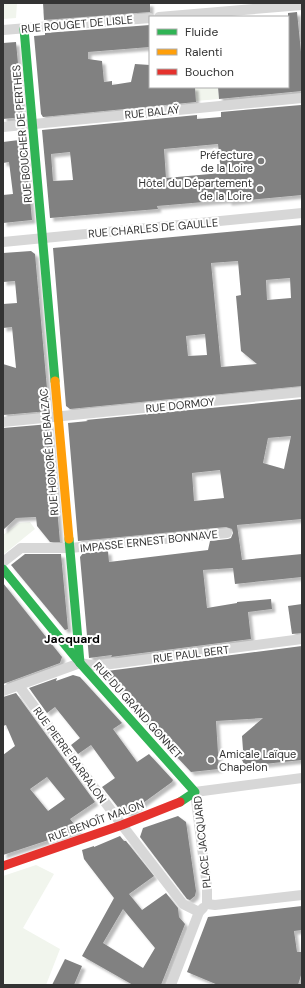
<svg xmlns="http://www.w3.org/2000/svg" width="305" height="988" viewBox="0 0 305 988" font-family="'DM Sans',sans-serif">
	<style>
		.green { fill: #f1f5ed }
		.building { fill: #818181; fill-rule: evenodd; filter: url(#shadow) }
		.lines { fill: none; stroke-linecap: round; stroke-linejoin: round }
		.street { stroke: #d7d7d7; stroke-width: 10 }
		.fast { stroke: #30b455; stroke-width: 9 }
		.slow { stroke: #ff9f0a; stroke-width: 9 }
		.jam { stroke: #e5322d; stroke-width: 9 }
		.poi-dot { fill: #7a7a7a; stroke: #fff; stroke-width: 1.5 }
		.labels { text-anchor: middle; stroke-width: 4; stroke-linejoin: round; paint-order: stroke }
		.street-label { font-size: 11px; fill: #333; stroke: #fff }
		.poi-label { font-size: 11px; fill: #333; stroke: #fff; text-anchor: end }
		.neighbourhood-label { font-size: 12px; font-weight: bold; fill: #000; stroke: #fff }
	</style>
	<defs>
		<filter id="shadow"><feDropShadow dx="3.5" dy="3.5" stdDeviation="1" flood-color="#0004"/></filter>
	</defs>
	<rect width="100%" height="100%" fill="#fff"/>
	<g class="green">
		<path d="M3,3H17L16,18L3,19Z"/>
		<path d="M195,87H218L219,99L196,101Z"/>
		<path d="M30,522L35,529L4,554L3,553V535L19,523Z"/>
		<path d="M36,865L54,874L23,928L60,949L46,985H3V876Z"/>
	</g>
	<g class="building">
		<path d="M43,3H150V12L44,20Z"/>
		<path d="M297,12L302,62V91L219,99L218,87H288V13Z"/>
		<path d="M150,25V47L88,52V59L102,61L104,82L112,81V85L131,82L135,64L150,65V87H195L196,102L43,117L41,114L34,36L45,35V33Z"/>
		<path d="M16,42L23,117L3,119V43Z"/>
		<path d="M301,105L302,117V195L228,202V200L157,206L158,209L50,218L42,130L197,115V119L221,117V112ZM218,144L221,173L166,178L164,149ZM70,152L73,180L53,181L51,154Z"/>
		<path d="M19,140L25,146L32,220L3,223V195L13,194L9,162L3,163V142Z"/>
		<path d="M302,225V386L70,409L66,406L53,248ZM238,261L241,295L236,296L241,351L257,364L221,367L211,263ZM290,278L291,298L267,300L266,280ZM205,334L207,355L188,356L186,336Z"/>
		<path d="M31,251L35,254L49,411L3,415V364L16,368L12,327L3,328V304L17,303L15,281L3,282V253Z"/>
		<path d="M302,399V519L237,525L242,560L302,554V577L235,584L233,568L203,570L207,608L237,603V602L271,599L272,609L248,612L251,639L111,657L112,655L89,658L80,557L83,553L108,551L109,562L208,550L210,541L228,539L231,538L233,533L232,529L226,527L78,541L68,423L88,421L86,420ZM291,436L284,469L263,463L268,438ZM220,470L224,498L194,501L192,473Z"/>
		<path d="M50,424V425L60,542H50L37,526L36,517L16,518L3,530V428Z"/>
		<path d="M25,554H61L68,629L65,630L11,565Z"/>
		<path d="M3,583L62,657L60,663L3,684Z"/>
		<path d="M302,604V633L292,634L288,606Z"/>
		<path d="M302,646V760L245,766L241,758V750H243L242,736L263,718L216,721L219,769L191,772L176,756V757L105,677L107,671Z"/>
		<path d="M73,675L80,677L122,723L113,729L137,762L149,754L173,780L172,782L132,811L129,813L121,811L102,787L115,778L91,745L78,754L71,745L80,738L55,707L47,713L29,688L57,678L56,681Z"/>
		<path d="M16,693L95,802L70,819L79,830L3,855V755L15,746L6,725L3,726V697ZM47,777L65,799L48,811L30,789Z"/>
		<path d="M178,816L186,822L196,891L195,896L190,900L187,899L140,837L143,828Z"/>
		<path d="M120,836L124,841H126L154,876L129,894L142,910L166,893L178,908L179,917L185,924L161,985H133L82,956L114,898L84,859L82,850L94,846V847ZM123,909L155,948L143,968L103,943Z"/>
		<path d="M302,906V930L294,931L297,952H302V972L298,985H218L187,972L208,917Z"/>
		<path d="M65,959L82,966L74,985H52Z"/>
	</g>
	<g class="lines">
		<g class="street">
			<path d="M159,17L302,5"/>
			<path d="M3,30L150,18"/>
			<path d="M3,127L302,98"/>
			<path d="M3,242L302,213"/>
			<path d="M3,422L302,392"/>
			<path d="M3,562L21,548H70L227,533"/>
			<path d="M19,686L122,825L183,904L199,912"/>
			<path d="M3,691L80,663L96,666L302,639"/>
			<path d="M207,904V887L195,792L302,778"/>
			<path d="M207,904L215,905L302,895"/>
			<path d="M171,985L199,912L203,908"/>
		</g>
		<g class="fast">
			<path d="M24,29L55,381"/>
			<path d="M69,539L80,663"/>
			<path d="M3,569L80,663L195,792L180,802"/>
		</g>
		<path class="slow" d="M55,381L69,539"/>
		<path class="jam" d="M3,866L122,825L180,802"/>
	</g>
	<g class="poi-dot">
		<circle cx="261" cy="161" r="4"/>
		<circle cx="260" cy="189" r="4"/>
		<circle cx="211" cy="760" r="4"/>
	</g>
	<g class="labels">
		<g class="street-label">
			<text transform="translate(77 24) rotate(-5)" y="4">RUE ROUGET DE LISLE</text>
			<text transform="translate(152 112) rotate(-6)" y="4">RUE BALAŸ</text>
			<text transform="translate(22 134) rotate(-95)" y="4">RUE BOUCHER DE PERTHES</text>
			<text transform="translate(153 228) rotate(-5)" y="4">RUE CHARLES DE GAULLE</text>
			<text transform="translate(180 405) rotate(-6)" y="4">RUE DORMOY</text>
			<text transform="translate(49 452) rotate(-95)" y="4">RUE HONORÉ DE BALZAC</text>
			<text transform="translate(149 541) rotate(-6)" y="4">IMPASSE ERNEST BONNAVE</text>
			<text transform="translate(191 654) rotate(-7)" y="4">RUE PAUL BERT</text>
			<text transform="translate(138 710) rotate(48)" y="4">RUE DU GRAND GONNET</text>
			<text transform="translate(70 755) rotate(54)" y="4">RUE PIERRE BARRALON</text>
			<text transform="translate(96 821) rotate(-20)" y="4">RUE BENOÎT MALON</text>
			<text transform="translate(202 842) rotate(-96)" y="4">PLACE JACQUARD</text>
		</g>
		<g class="poi-label">
			<text x="253" y="159">Préfecture<tspan x="253" dy="13">de la Loire</tspan></text>
			<text x="252" y="187">Hôtel du Département<tspan x="252" dy="13">de la Loire</tspan></text>
			<text x="219" y="758" text-anchor="start">Amicale Laïque<tspan x="219" dy="13">Chapelon</tspan></text>
		</g>
		<g class="neighbourhood-label">
			<text x="72" y="643">Jacquard</text>
		</g>
	</g>
	<rect width="305" height="988" fill="none" stroke="#333333" stroke-width="8"/>
	<rect x="149" y="16" width="140" height="72" fill="#ffffff" stroke="#adadad"/>
	<rect x="157" y="29" width="20" height="6" fill="#30b455" stroke="#adadad"/>
	<text x="185" y="36" font-size="12" fill="#333333">Fluide</text>
	<rect x="157" y="49" width="20" height="6" fill="#ff9f0a" stroke="#adadad"/>
	<text x="185" y="56" font-size="12" fill="#333333">Ralenti</text>
	<rect x="157" y="69" width="20" height="6" fill="#e5322d" stroke="#adadad"/>
	<text x="185" y="76" font-size="12" fill="#333333">Bouchon</text>
</svg>
